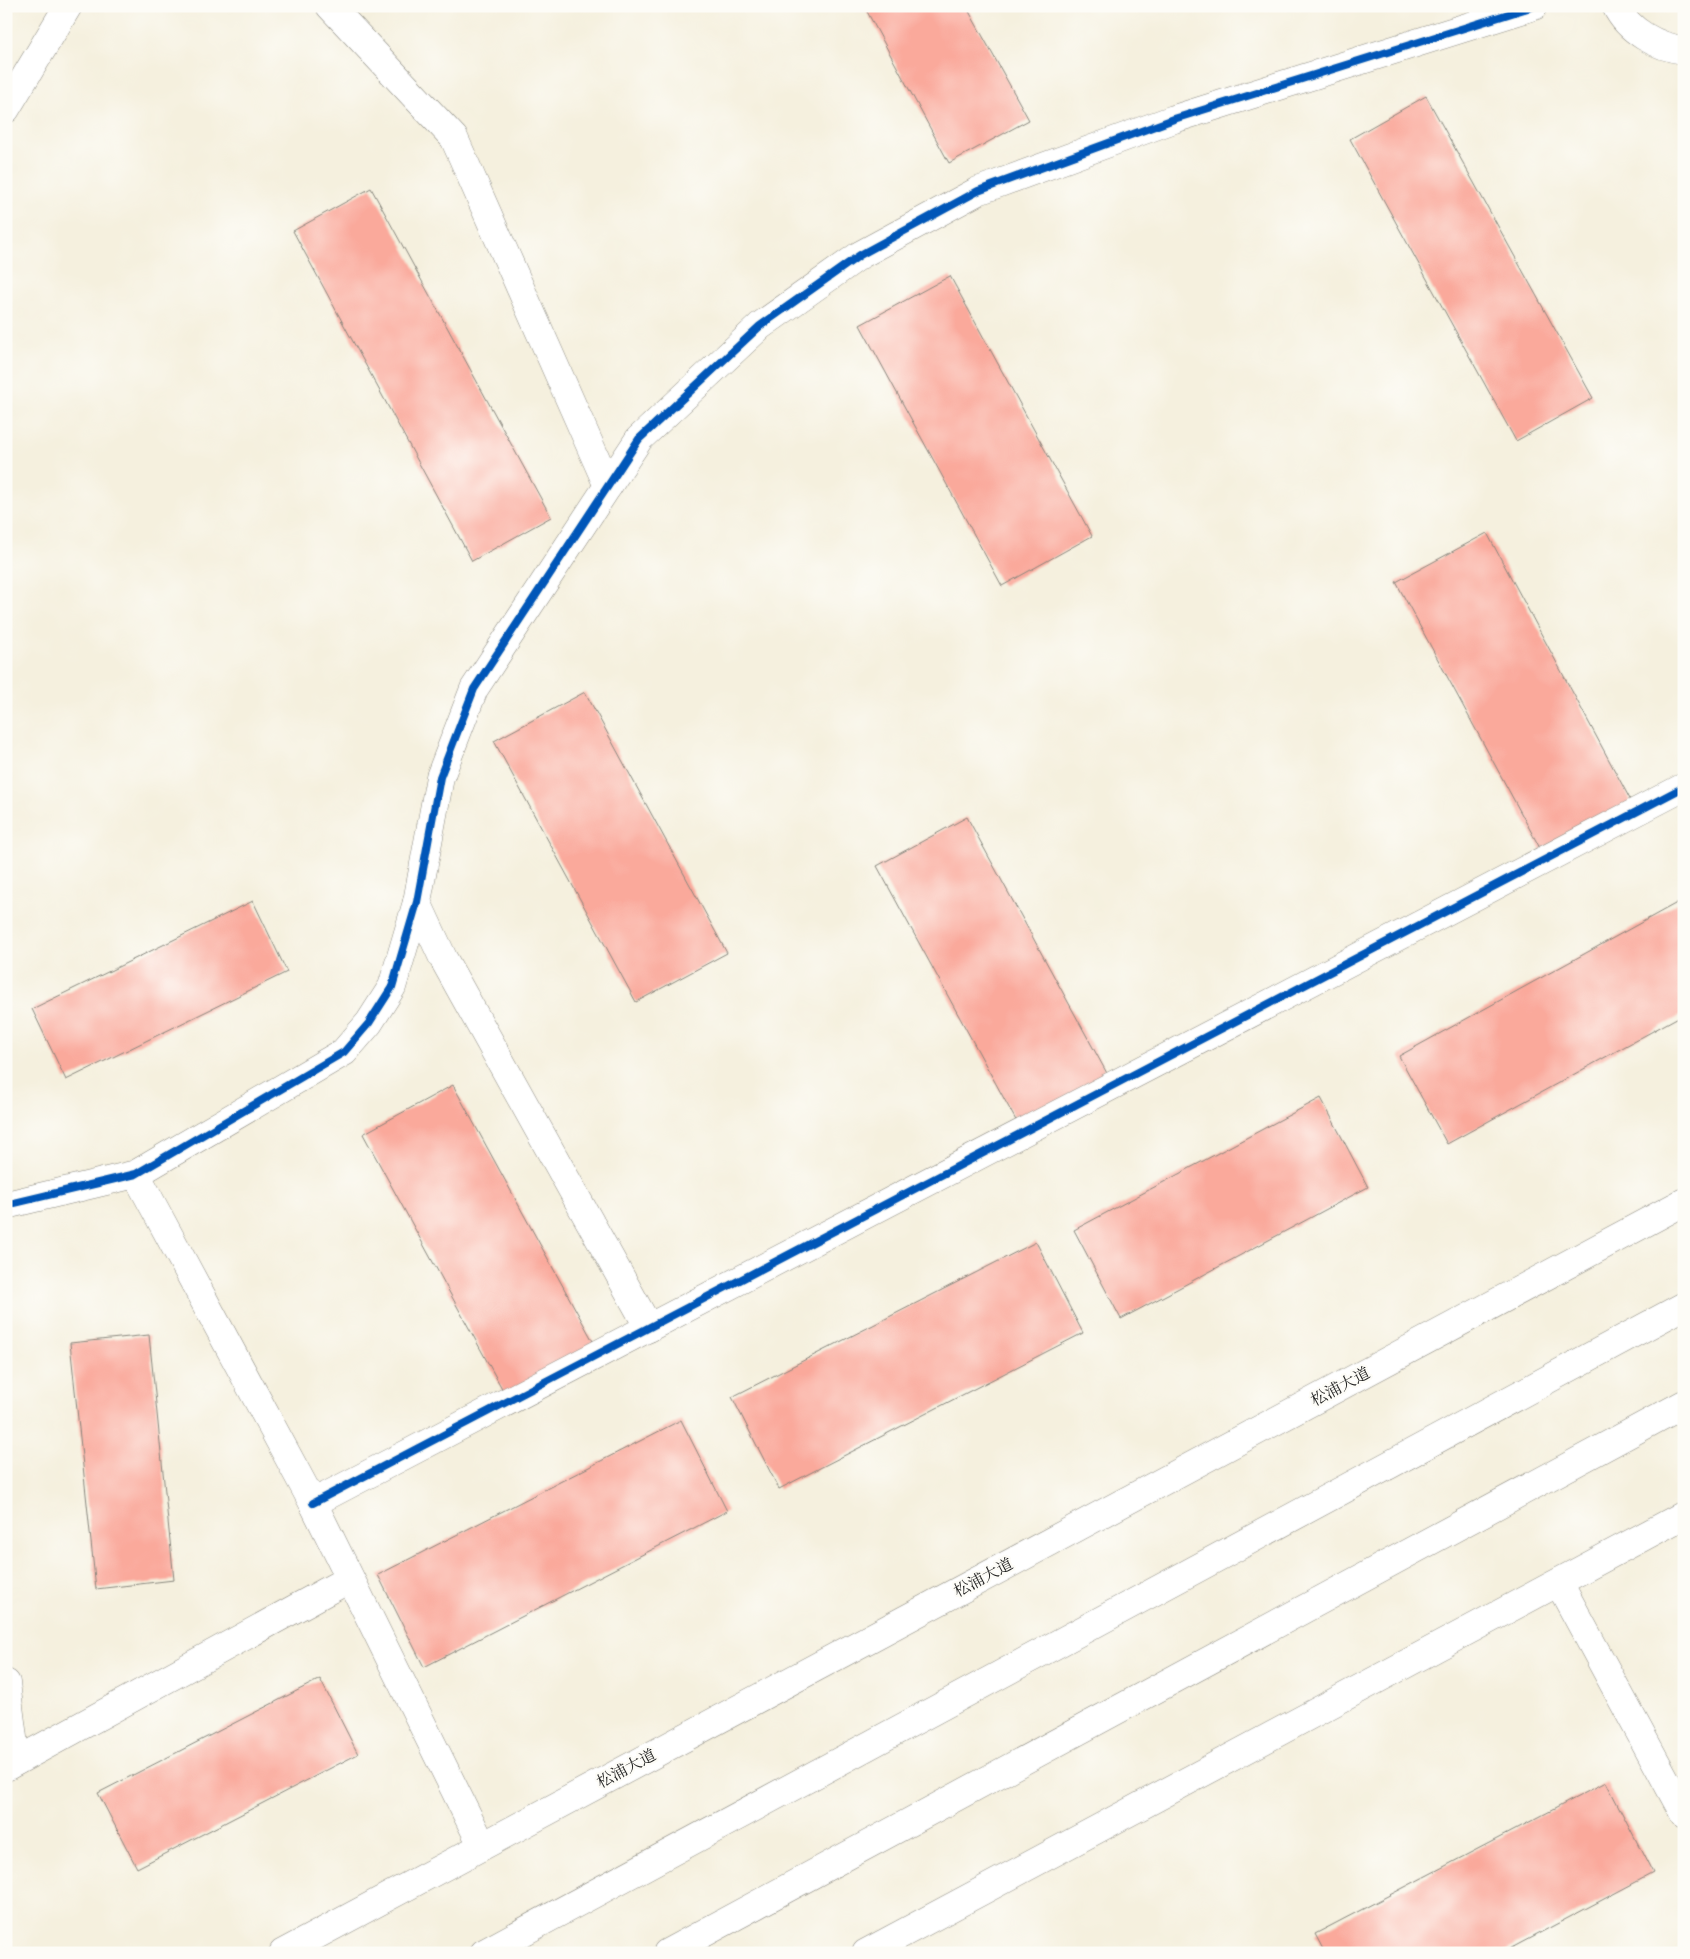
<svg xmlns="http://www.w3.org/2000/svg" width="1690" height="1959" viewBox="0 0 1690 1959" font-family="'IM FELL French Canon','Noto Serif SC',serif">
	<style>
		.building { fill: #faa99b }
		.lines { fill: none; stroke-linecap: round; stroke-linejoin: round }
		.street-casing { stroke: #88867d; stroke-width: 29 }
		.highway-casing { stroke: #88867d; stroke-width: 29 }
		.street { stroke: #fff; stroke-width: 28 }
		.highway { stroke: #fff; stroke-width: 28 }
		.cycleway-casing { stroke: #fdfcf7; stroke-width: 11 }
		.cycleway { stroke: #0057b8; stroke-width: 8 }
		.labels { text-anchor: middle; stroke-width: 4.5; stroke-linejoin: round; paint-order: stroke }
		.street-label { font-size: 16px; fill: #1c1c1c; stroke: #fdfcf7 }
	</style>
	<rect width="100%" height="100%" fill="#fdfcf7"/>
	<filter id="ink" filterUnits="userSpaceOnUse"><feTurbulence type="fractalNoise" baseFrequency=".02" numOctaves="2"/><feDisplacementMap in="SourceGraphic" scale="10" xChannelSelector="R" yChannelSelector="G"/><feConvolveMatrix kernelMatrix="1 2 1 2 8 2 1 2 1" color-interpolation-filters="sRGB"/></filter>
	<filter id="wash" filterUnits="userSpaceOnUse"><feTurbulence type="fractalNoise" baseFrequency=".0096" numOctaves="4" result="noise"/><feDisplacementMap in="SourceGraphic" scale="20" xChannelSelector="R" yChannelSelector="G"/><feGaussianBlur stdDeviation="1.12" result="paint"/><feColorMatrix in="noise" values="0 0 0 0 0 0 0 0 0 0 0 0 0 0 0 0 0 1.4 0 .05"/><feComposite in="paint" operator="in"/></filter>
	<g filter="url(#wash)">
		<rect width="100%" height="100%" fill="#f5f0de"/>
		<g id="blocks">
			<g class="building">
				<path d="M864,6H966L1029,120L949,163Z"/>
				<path d="M1426,96L1593,398L1516,441L1350,139Z"/>
				<path d="M371,188L551,517L472,561L293,231Z"/>
				<path d="M950,276L1092,536L1002,586L860,325Z"/>
				<path d="M1487,533L1631,801L1541,850L1396,582Z"/>
				<path d="M585,692L727,953L636,1002L494,741Z"/>
				<path d="M967,817L1109,1077L1019,1126L877,866Z"/>
				<path d="M1684,899V1014L1447,1144L1399,1056Z"/>
				<path d="M253,901L287,972L66,1080L32,1009Z"/>
				<path d="M453,1085L595,1345L505,1394L363,1134Z"/>
				<path d="M1321,1098L1368,1187L1121,1319L1074,1230Z"/>
				<path d="M1036,1242L1083,1333L779,1489L732,1397Z"/>
				<path d="M149,1335L174,1580L96,1589L70,1343Z"/>
				<path d="M681,1420L727,1511L424,1667L378,1575Z"/>
				<path d="M320,1679L358,1754L137,1868L98,1793Z"/>
				<path d="M1606,1782L1653,1873L1502,1953H1325L1315,1934Z"/>
			</g>
		</g>
	</g>
	<g filter="url(#ink)">
		<use href="#blocks" fill-opacity="0" stroke="#88867d" stroke-width="1"/>
		<g class="lines">
			<defs>
				<g id="street">
					<path d="M330,6L454,138L608,486"/>
					<path d="M1616,6C1628,31 1657,47 1684,50"/>
					<path d="M6,109L68,6"/>
					<path d="M417,902L443,958L649,1328"/>
					<path d="M136,1174L313,1503L482,1845"/>
					<path d="M6,1205L136,1174L344,1052L369,1023L392,987L417,902L440,777L474,689L639,439L760,326L860,255L978,191L1174,119L1534,6"/>
					<path d="M313,1503L1684,787"/>
					<path d="M1559,1583L1684,1814"/>
					<path d="M6,1683L16,1761"/>
					<path d="M6,1767L349,1579"/>
				</g>
				<g id="highway">
					<path d="M283,1953L1684,1202"/>
					<path d="M484,1953L1684,1306"/>
					<path d="M667,1953L1684,1404"/>
					<path d="M866,1953L1684,1515"/>
				</g>
			</defs>
			<use href="#street" class="street-casing"/>
			<use href="#highway" class="highway-casing"/>
			<use href="#street" class="street"/>
			<use href="#highway" class="highway"/>
			<defs>
				<g id="cycleway">
					<path d="M6,1205L136,1174L344,1052L369,1023L392,987L417,902L440,777L474,689L639,439L760,326L860,255L978,191L1174,119L1534,6"/>
					<path d="M313,1503L1684,787"/>
				</g>
			</defs>
			<use href="#cycleway" class="cycleway-casing"/>
			<use href="#cycleway" class="cycleway"/>
		</g>
	</g>
	<g class="labels">
		<g class="street-label">
			<text transform="translate(1340 1386) rotate(-28)" y="6">松浦大道</text>
			<text transform="translate(983 1577) rotate(-28)" y="6">松浦大道</text>
			<text transform="translate(626 1768) rotate(-28)" y="6">松浦大道</text>
		</g>
	</g>
	<rect width="1690" height="1959" fill="none" stroke="#fdfcf7" stroke-width="25"/>
</svg>
